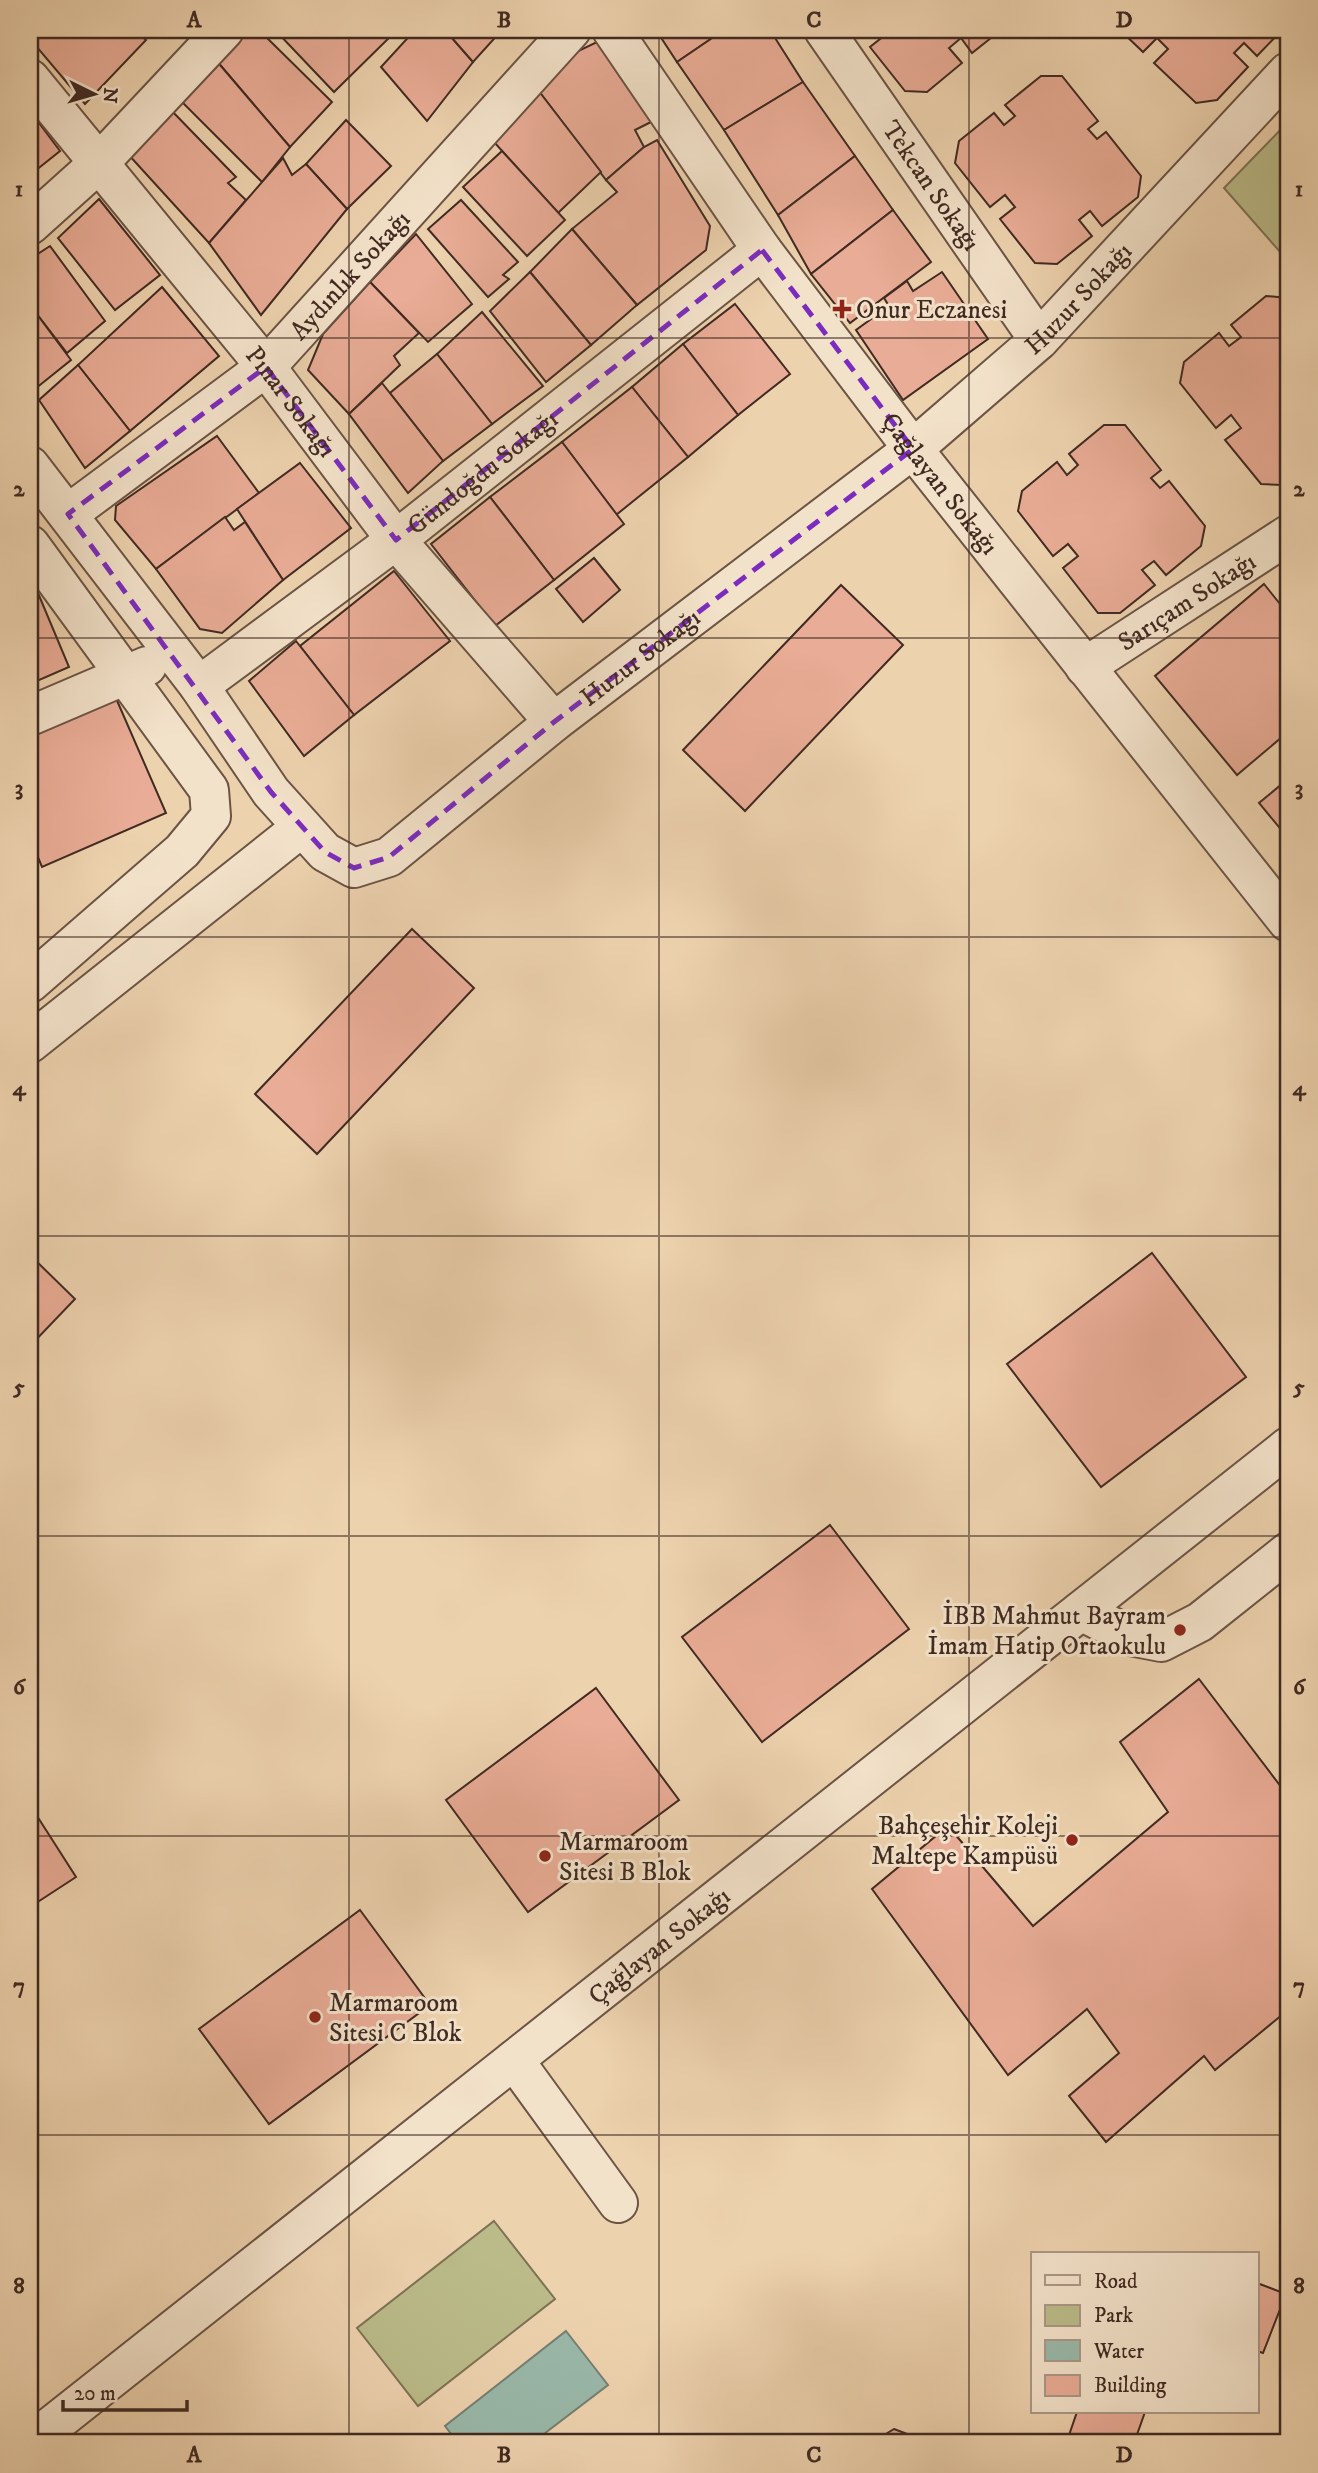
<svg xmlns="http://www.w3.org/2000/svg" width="1318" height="2473" viewBox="0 0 1318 2473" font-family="'IM FELL DW Pica',serif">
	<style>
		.green { fill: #babb89; stroke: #7d7256; stroke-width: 2 }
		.water { fill: #99b8a9; stroke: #757f73; stroke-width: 2 }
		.building { fill: #e9ac96; stroke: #402a22; stroke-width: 2 }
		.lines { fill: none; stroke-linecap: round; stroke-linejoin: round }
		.minor-casing { stroke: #6b5445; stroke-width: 42 }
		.minor { stroke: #f3e2ca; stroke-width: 38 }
		.marked { fill: none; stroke: #7b2cbf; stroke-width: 5; stroke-dasharray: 14 9; stroke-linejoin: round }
		.grid { fill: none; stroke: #402a22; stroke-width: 2; stroke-opacity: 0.55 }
		.poi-dot { fill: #8f2418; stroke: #f3e2ca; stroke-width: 2.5 }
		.labels { text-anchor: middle; stroke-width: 6; stroke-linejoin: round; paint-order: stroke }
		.street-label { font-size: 26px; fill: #402a22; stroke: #f3e2ca }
		.poi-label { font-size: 26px; fill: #402a22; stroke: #f3e2ca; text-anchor: start }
		.neatline { fill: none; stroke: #402a22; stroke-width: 2.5 }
		.grid-label { font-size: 23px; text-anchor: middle; font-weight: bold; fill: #402a22 }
	</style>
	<rect width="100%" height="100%" fill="#edd2ae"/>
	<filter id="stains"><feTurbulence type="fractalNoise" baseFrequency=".00286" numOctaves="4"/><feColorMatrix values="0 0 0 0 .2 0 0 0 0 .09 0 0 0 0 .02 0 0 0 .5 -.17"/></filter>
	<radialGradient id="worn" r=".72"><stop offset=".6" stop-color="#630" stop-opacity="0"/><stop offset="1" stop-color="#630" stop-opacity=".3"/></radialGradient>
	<g class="green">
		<path d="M1288,122V261L1224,188Z"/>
		<path d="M494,2221L555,2299L418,2406L357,2328Z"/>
	</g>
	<path class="water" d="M566,2331L608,2385L532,2443H458L445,2426Z"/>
	<g class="building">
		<path d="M30,30H135L146,40L85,104L30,39Z"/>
		<path d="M247,30H259L332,102L290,147L215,59Z"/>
		<path d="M275,30H397L334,92Z"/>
		<path d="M415,30H445L473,62L427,121L381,67Z"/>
		<path d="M445,30H502L473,62Z"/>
		<path d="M656,30H724L677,62Z"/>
		<path d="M724,30H770L803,82L724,130L677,62Z"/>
		<path d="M881,30H1001L972,53L961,38L949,48L962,63L927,92L905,91L870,47L885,35Z"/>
		<path d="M1120,30H1282L1257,56L1244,43L1234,53L1248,67L1217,100L1196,103L1154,63L1168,49L1157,38L1143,52Z"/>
		<path d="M597,42L651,122L635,130L644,147L606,180L538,90L574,53Z"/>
		<path d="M215,59L290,147L262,182L181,101Z"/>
		<path d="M1041,76H1062L1098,121L1088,129L1097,139L1106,132L1141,176L1138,197L1102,226L1090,211L1079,220L1092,236L1057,264L1035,263L1000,219L1015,207L1005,195L990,207L955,163L959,141L994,113L1004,125L1015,116L1005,105Z"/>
		<path d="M803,82L855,156L778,215L724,130Z"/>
		<path d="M538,90L601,172L558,213L494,142Z"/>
		<path d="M169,108L236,177L228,183L246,200L209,243L127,153Z"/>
		<path d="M30,111L60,151L30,175Z"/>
		<path d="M346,120L391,166L347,209L306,164Z"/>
		<path d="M657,140L710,226L706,250L637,305L572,229L617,192L606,180L644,147Z"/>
		<path d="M502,151L565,220L527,256L463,187Z"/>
		<path d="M855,156L893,210L811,274L778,215Z"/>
		<path d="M283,158L292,175L306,164L347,209L261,315L209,243Z"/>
		<path d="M99,199L160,275L115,310L58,238Z"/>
		<path d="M461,200L518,262L503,275L509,279L488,297L428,229Z"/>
		<path d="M893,210L931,262L850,323L811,274Z"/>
		<path d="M572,229L637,305L591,345L530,272Z"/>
		<path d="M416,234L472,304L428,342L370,282Z"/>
		<path d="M50,246L105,321L67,353L30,305V259Z"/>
		<path d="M530,272L591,345L546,382L490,311Z"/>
		<path d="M942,272L988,339L903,400L856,330L889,306L884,298L907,281L913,291Z"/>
		<path d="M370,282L419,333L394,356L400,365L349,414L308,370L323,334Z"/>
		<path d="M162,287L219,356L130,431L78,365Z"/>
		<path d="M1266,296L1288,298V480L1282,485L1261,484L1225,440L1241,428L1231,415L1216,428L1180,383L1184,362L1219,333L1229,346L1241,337L1231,325Z"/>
		<path d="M735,304L790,374L738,415L683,344Z"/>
		<path d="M30,305L71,360L30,393Z"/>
		<path d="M482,312L543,386L492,424L437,354Z"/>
		<path d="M683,344L738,415L688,457L632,387Z"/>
		<path d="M437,354L492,424L443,461L390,393Z"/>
		<path d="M78,365L130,431L85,468L39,400Z"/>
		<path d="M382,383L443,461L408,493L349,414Z"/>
		<path d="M632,387L688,457L616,515L562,442Z"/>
		<path d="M1104,425H1125L1161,470L1151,478L1160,488L1169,481L1205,526L1201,546L1166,575L1154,561L1142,570L1155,585L1120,613H1098L1063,568L1078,556L1068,544L1053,556L1018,511L1022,491L1057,462L1067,475L1078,465L1069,454Z"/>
		<path d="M217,436L259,493L156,569L115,520L116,506Z"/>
		<path d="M562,442L624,524L554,580L490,497Z"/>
		<path d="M300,463L351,528L283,580L237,509Z"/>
		<path d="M490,497L554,580L495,626L431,544Z"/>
		<path d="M225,517L234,530L245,522L283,580L222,633L200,629L156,569Z"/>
		<path d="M594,558L620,590L583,622L556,589Z"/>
		<path d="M394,571L450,641L354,715L300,646Z"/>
		<path d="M30,574L69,667L30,684Z"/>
		<path d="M1264,584L1288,614V732L1237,775L1155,676Z"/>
		<path d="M841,585L903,645L745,811L683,750Z"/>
		<path d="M296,641L354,715L304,756L249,681Z"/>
		<path d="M115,696L166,813L42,867L30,838V733Z"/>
		<path d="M1288,779V838L1259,803Z"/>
		<path d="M412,929L474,988L317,1154L255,1094Z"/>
		<path d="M1152,1253L1246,1377L1101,1487L1007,1364Z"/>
		<path d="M30,1255L75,1299L30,1346Z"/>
		<path d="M830,1525L909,1629L762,1742L682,1637Z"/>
		<path d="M1199,1679L1288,1796V2010L1215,2070L1204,2056L1106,2142L1069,2096L1119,2053L1087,2009L1008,2075L872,1889L948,1826L1033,1926L1168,1812L1120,1742Z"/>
		<path d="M596,1688L679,1800L528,1912L446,1800Z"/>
		<path d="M30,1805L76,1877L30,1907Z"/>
		<path d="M360,1910L430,2005L269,2124L199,2029Z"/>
		<path d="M1257,2283L1286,2294L1263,2353L1257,2351Z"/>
		<path d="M1077,2412H1145L1134,2443H1057L1068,2438Z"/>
		<path d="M894,2429L931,2443H871Z"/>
		<path d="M255,2436L282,2443H241Z"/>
	</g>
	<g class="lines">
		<defs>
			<g id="minor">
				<path id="s1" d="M612,30L762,250L913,449L1288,922"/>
				<path id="s2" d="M824,30L1039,340"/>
				<path id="s3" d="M30,79L266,367L396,540L554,722"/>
				<path d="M30,225L100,162L224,30"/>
				<path id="s4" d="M30,466L199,686L271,792L325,852L354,868L389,857L554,722L913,449L1039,340L1288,72"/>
				<path id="s5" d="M68,514L266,367L571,30"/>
				<path d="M30,545L209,790L211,816L182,851L30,983"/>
				<path id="s6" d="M1085,667L1288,535"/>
				<path id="s7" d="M199,686L396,540L762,250"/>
				<path d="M30,716L147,666"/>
				<path d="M30,1043L302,827"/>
				<path d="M1081,1611L1130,1636L1161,1642L1200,1622L1288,1552"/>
				<path d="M514,2060L618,2203"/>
				<path id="s8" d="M30,2443L1288,1447"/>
			</g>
		</defs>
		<use href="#minor" class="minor-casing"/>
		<use href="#minor" class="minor"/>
	</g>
	<path class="marked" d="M762,250L913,449L554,722L389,857L354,868L325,852L271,792L68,514L266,367L396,540Z"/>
	<path class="grid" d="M349,30V2443M659,30V2443M969,30V2443M30,338H1288M30,638H1288M30,937H1288M30,1236H1288M30,1536H1288M30,1836H1288M30,2135H1288"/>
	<g class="poi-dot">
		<path d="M838.5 298.5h7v7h7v7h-7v7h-7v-7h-7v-7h7z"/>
		<circle cx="1180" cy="1630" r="7"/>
		<circle cx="1072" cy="1840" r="7"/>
		<circle cx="545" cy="1856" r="7"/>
		<circle cx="315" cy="2017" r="7"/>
	</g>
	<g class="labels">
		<g class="street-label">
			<text dy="9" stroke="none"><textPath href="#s2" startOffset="189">Tekcan Sokağı</textPath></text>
			<text dy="9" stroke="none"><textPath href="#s5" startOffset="371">Aydınlık Sokağı</textPath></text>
			<text dy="9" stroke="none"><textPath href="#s4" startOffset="1444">Huzur Sokağı</textPath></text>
			<text dy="9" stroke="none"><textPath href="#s3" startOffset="415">Pınar Sokağı</textPath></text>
			<text dy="9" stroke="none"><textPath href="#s7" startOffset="355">Gündoğdu Sokağı</textPath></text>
			<text dy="9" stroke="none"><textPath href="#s1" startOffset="560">Çağlayan Sokağı</textPath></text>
			<text dy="9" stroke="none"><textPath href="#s6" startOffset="121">Sarıçam Sokağı</textPath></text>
			<text dy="9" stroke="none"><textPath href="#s4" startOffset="877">Huzur Sokağı</textPath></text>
			<text dy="9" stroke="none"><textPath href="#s8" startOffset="802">Çağlayan Sokağı</textPath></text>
		</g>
		<g class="poi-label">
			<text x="856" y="318">Onur Eczanesi</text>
			<text x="1166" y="1624" text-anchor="end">İBB Mahmut Bayram<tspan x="1166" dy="30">İmam Hatip Ortaokulu</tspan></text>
			<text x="1058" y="1834" text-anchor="end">Bahçeşehir Koleji<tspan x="1058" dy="30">Maltepe Kampüsü</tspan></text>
			<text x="559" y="1850">Marmaroom<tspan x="559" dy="30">Sitesi B Blok</tspan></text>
			<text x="329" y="2011">Marmaroom<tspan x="329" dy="30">Sitesi C Blok</tspan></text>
		</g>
	</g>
	<rect width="1318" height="2473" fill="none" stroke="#edd2ae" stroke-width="77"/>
	<rect x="1031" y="2252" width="228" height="161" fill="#f3e2ca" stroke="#ab9887" stroke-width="2"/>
	<rect x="1045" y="2275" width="35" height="10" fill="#f3e2ca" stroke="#ab9887" stroke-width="2"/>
	<text x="1094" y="2288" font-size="21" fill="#402a22">Road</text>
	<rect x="1045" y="2305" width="35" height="21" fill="#babb89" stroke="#ab9887" stroke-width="2"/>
	<text x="1094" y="2322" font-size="21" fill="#402a22">Park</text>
	<rect x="1045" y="2340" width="35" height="21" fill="#99b8a9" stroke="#ab9887" stroke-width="2"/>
	<text x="1094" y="2358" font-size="21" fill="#402a22">Water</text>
	<rect x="1045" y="2375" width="35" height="21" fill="#e9ac96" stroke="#ab9887" stroke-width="2"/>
	<text x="1094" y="2392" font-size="21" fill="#402a22">Building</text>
	<g transform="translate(94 94) rotate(95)" stroke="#f3e2ca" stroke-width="5" paint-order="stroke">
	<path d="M0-5L12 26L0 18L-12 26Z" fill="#402a22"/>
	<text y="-10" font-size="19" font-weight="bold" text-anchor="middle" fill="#402a22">N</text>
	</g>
	<path d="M63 2400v10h124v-10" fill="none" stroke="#402a22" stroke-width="3.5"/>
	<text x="74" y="2400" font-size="21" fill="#402a22" stroke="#f3e2ca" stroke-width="5" paint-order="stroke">20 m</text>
	<rect x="38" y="38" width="1242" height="2396" class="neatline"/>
	<g class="grid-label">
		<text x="194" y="27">A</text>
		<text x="504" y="27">B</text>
		<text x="814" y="27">C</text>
		<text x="1124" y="27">D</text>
		<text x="19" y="196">1</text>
		<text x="1299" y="196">1</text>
		<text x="19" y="496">2</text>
		<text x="1299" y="496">2</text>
		<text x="19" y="795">3</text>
		<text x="1299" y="795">3</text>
		<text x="19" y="1095">4</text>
		<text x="1299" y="1095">4</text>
		<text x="19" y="1394">5</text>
		<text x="1299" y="1394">5</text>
		<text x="19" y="1694">6</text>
		<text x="1299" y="1694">6</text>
		<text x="19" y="1993">7</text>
		<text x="1299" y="1993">7</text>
		<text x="19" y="2293">8</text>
		<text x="1299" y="2293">8</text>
		<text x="194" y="2462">A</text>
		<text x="504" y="2462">B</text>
		<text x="814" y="2462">C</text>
		<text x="1124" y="2462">D</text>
	</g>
	<rect width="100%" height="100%" filter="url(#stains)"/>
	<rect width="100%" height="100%" fill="url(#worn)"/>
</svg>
